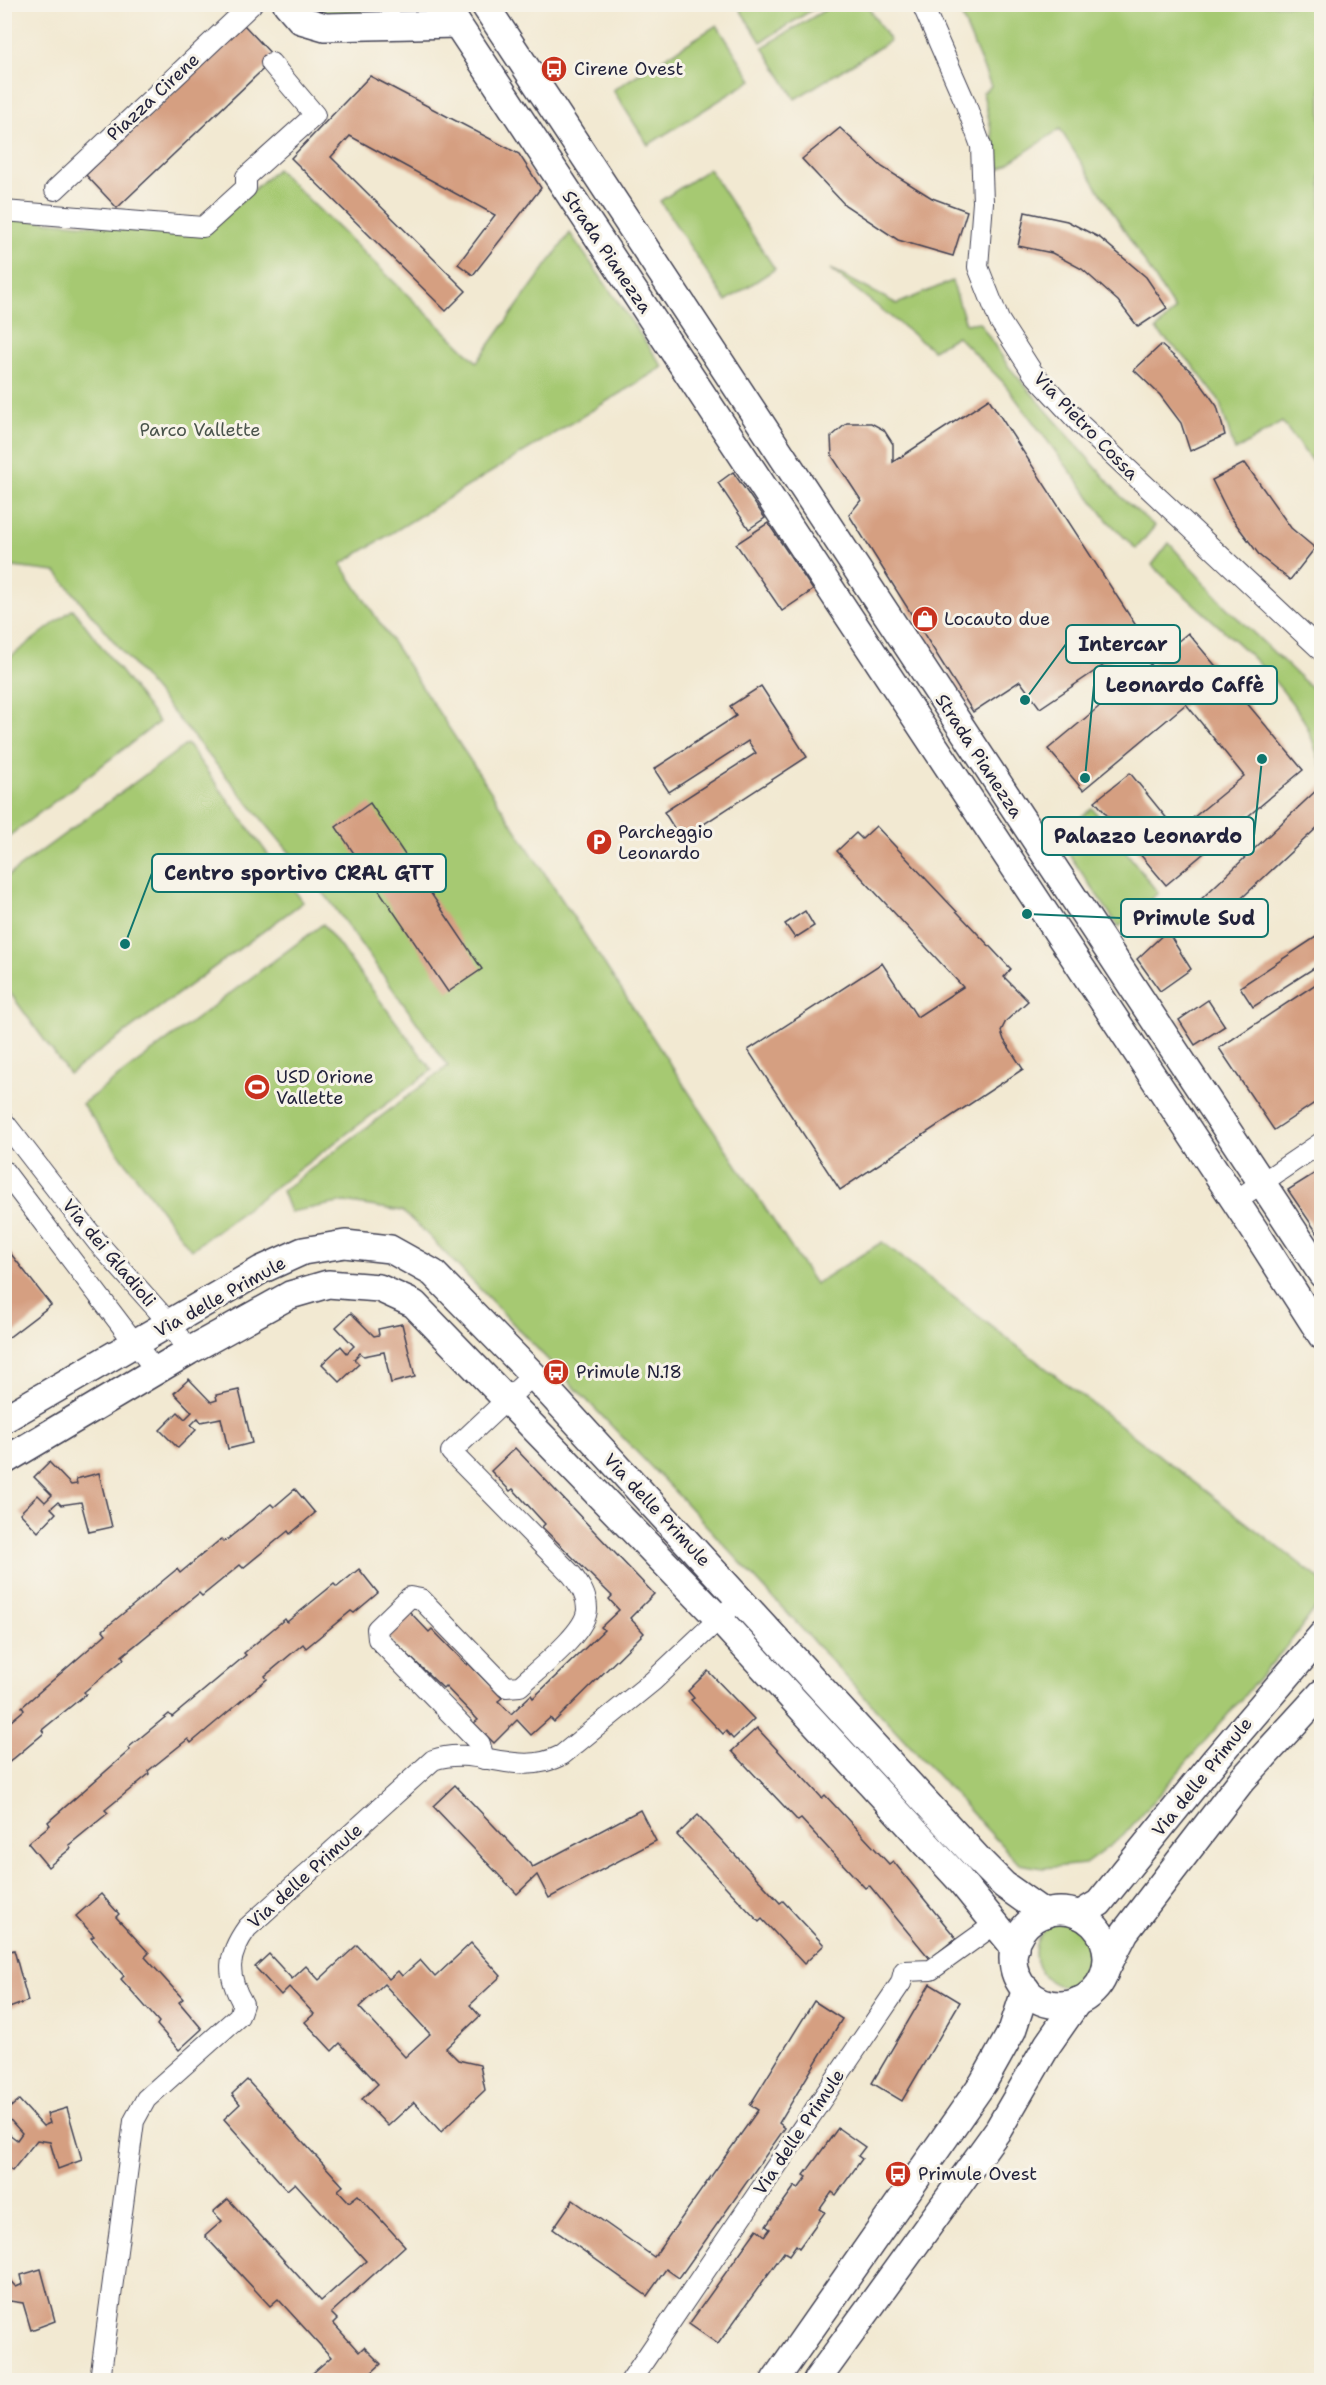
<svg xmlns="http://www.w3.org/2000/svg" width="1326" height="2385" viewBox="0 0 1326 2385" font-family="'Shantell Sans',sans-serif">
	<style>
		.green { fill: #a6c972; stroke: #647656; stroke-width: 1.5 }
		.building { fill: #d59f81; fill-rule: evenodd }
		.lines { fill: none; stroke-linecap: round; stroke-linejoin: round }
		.street-casing { stroke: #414052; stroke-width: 22 }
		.secondary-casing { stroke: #414052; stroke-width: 30 }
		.street { stroke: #fff; stroke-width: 20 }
		.secondary { stroke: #fff; stroke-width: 27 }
		.labels { text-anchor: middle; stroke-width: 6; stroke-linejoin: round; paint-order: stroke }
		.poi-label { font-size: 18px; fill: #22223b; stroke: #f7f3e8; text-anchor: start }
		.street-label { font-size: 18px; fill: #22223b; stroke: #f7f3e8 }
		.park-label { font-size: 18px; fill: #4a544c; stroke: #f7f3e8 }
		.leader { fill: none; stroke: #0f766e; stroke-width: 2 }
		.callout-dot { fill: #0f766e; stroke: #f7f3e8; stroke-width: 2 }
		.callout { fill: #f7f3e8; stroke: #0f766e; stroke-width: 2 }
		.callout-label { font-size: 20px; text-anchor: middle; font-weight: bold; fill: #22223b }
	</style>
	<rect width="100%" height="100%" fill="#f7f3e8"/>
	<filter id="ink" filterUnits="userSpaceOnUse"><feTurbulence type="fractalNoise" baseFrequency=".0167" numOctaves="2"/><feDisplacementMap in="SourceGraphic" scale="12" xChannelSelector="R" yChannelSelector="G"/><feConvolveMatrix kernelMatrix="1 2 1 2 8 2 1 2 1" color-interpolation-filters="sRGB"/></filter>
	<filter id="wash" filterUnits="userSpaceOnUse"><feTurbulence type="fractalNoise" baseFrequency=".008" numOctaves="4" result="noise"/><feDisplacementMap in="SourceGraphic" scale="24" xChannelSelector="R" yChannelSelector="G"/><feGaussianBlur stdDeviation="1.35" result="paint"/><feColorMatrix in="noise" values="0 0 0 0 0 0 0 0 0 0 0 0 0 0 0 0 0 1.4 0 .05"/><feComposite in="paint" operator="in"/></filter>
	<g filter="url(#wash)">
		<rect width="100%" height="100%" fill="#f2e9d2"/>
		<g class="green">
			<path d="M299,5H417L422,12L320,16Z"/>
			<path d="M737,5H820L761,42Z"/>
			<path d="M833,5H867L890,41L795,99L763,47Z"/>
			<path d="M957,5H1321V473L1282,422L1235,451L1219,400L1190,362L1156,330L1175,310L1060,129L1000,169L983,93L991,86Z"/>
			<path d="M717,25L752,80L648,145L613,90Z"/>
			<path d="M277,169L477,362L570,233L663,367L341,564L815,1284L882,1242L1321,1580V1601L1287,1646L1123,1836L1085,1864L1043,1868L1019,1864L680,1497L426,1233L402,1211L344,1202L290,1212L282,1191L448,1066L330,901L56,572L5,566L4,218L204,234Z"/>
			<path d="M709,169L775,269L726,301L660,201Z"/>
			<path d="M830,269L897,304L952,281L966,324L979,322L1009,367L1124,500L1155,526L1136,549L1108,521L1003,382L957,336L933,350Z"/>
			<path d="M1169,543L1225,606L1321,697V766C1316,751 1311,733 1303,719C1264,657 1203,616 1152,565Z"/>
			<path d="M73,609L159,722L5,839V661Z"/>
			<path d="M187,744L303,902L69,1074L5,986V878Z"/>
			<path d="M1092,808L1158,893L1119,927L1057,837Z"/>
			<path d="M323,924L432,1070L191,1250L82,1104Z"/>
			<circle cx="1069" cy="1953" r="34"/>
		</g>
		<g id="blocks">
			<g class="building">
				<path d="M244,25L275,58L117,208L86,175Z"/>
				<path d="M370,76L519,154L541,188L473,275L458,264L495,215L350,136L331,157L466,291L446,311L291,158Z"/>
				<path d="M840,128L882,167L932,198L967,211L953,256L898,240L845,205L802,159Z"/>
				<path d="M1025,212L1067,221L1100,238L1146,277L1167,308L1138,327L1118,301L1082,269L1052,253L1018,246Z"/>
				<path d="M1161,345L1193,373L1217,406L1225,435L1190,451L1181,423L1160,395L1134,370Z"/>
				<path d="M989,399L1144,638L1040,708L1020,681L973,712L849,515L861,500L832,456L831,437L847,423H871L884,430L893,444V462Z"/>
				<path d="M1245,463L1291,528L1315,548L1290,580L1260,556L1230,516L1212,480Z"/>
				<path d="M733,472L765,518L749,529L718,483Z"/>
				<path d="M768,523L813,590L782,611L736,544Z"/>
				<path d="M1188,633L1303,770L1166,885L1095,801L1130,773L1177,831L1244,776L1186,704L1083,790L1048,749Z"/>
				<path d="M761,686L807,757L681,839L664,812L756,753L748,741L669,792L654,769L736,716L730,706Z"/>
				<path d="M1322,785V823L1215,923L1197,903Z"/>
				<path d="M370,803L482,969L448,992L336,827Z"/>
				<path d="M876,826L1011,969L1004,977L1028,1001L1006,1021L1001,1031L1004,1040L1023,1069L840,1190L748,1050L882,963L917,1017L963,987L837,851L856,833L862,839Z"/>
				<path d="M805,911L814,926L795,938L785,924Z"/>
				<path d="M1167,931L1191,969L1160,991L1137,959Z"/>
				<path d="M1322,933V963L1253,1007L1240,987Z"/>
				<path d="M1322,980V1098L1274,1130L1219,1048Z"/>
				<path d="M1208,1000L1225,1026L1195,1045L1179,1020Z"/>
				<path d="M1320,1170L1322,1173V1240L1288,1190Z"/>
				<path d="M4,1245L51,1305L4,1341Z"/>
				<path d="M351,1313L374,1336L379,1335L378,1329L402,1324L415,1377L391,1383L384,1352L364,1356L360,1353L354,1359L359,1364L340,1382L322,1364L341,1346L347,1353L354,1346L336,1327Z"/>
				<path d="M189,1379L211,1402L217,1400L216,1395L239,1390L252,1443L228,1449L221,1418L201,1422L198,1418L191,1425L196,1430L178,1448L160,1430L178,1412L185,1419L192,1412L174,1393Z"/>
				<path d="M515,1448L654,1594L630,1618L644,1633L554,1722L550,1718L531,1735L517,1720L494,1743L474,1723L478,1720L445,1686L443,1688L385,1633L408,1610L429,1632L432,1629L467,1665L468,1663L502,1698L498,1701L511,1714L531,1695L533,1698L604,1630L601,1627L619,1610L609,1599L612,1596L542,1527L545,1524L513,1489L510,1491L491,1471Z"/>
				<path d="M49,1462L71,1485L77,1484L76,1479L99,1473L112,1527L89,1532L81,1502L61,1505L58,1502L51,1508L56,1513L38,1532L20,1513L38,1495L45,1502L52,1495L34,1477Z"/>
				<path d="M295,1489L315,1513L290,1534L288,1531L243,1568L240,1565L202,1596L199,1593L122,1656L124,1659L84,1692L86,1694L42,1730L44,1733L6,1765L8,1768L4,1771L5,1726L24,1710L22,1707L106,1634L103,1630L177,1569L180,1573L221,1539L224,1542L271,1504L274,1507Z"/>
				<path d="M359,1569L378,1593L354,1613L351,1611L306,1648L303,1644L265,1676L267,1679L191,1743L188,1739L148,1771L149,1774L105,1810L108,1813L69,1845L71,1848L48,1867L28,1843L50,1825L48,1822L130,1750L128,1748L169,1714L172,1717L246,1655L244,1653L285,1619L287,1622L334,1584L337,1587Z"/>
				<path d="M708,1671L754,1719L733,1739L726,1731L723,1734L691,1700L694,1698L688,1691Z"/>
				<path d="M757,1728L822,1798L825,1795L889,1864L893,1861L956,1938L930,1959L869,1885L865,1888L801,1819L798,1821L732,1751Z"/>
				<path d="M455,1785L533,1867L640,1810L656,1841L549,1898L537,1875L517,1894L433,1806Z"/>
				<path d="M698,1815L780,1903L783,1901L824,1945L804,1964L762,1919L759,1922L677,1835Z"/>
				<path d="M101,1894L119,1914L116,1917L149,1953L145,1957L183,1999L179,2002L202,2029L179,2050L157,2025L159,2022L121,1979L124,1976L91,1938L94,1936L76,1916Z"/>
				<path d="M471,1943L501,1976L470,2005L480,2016L446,2048L458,2060L480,2065L485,2090L441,2132L414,2102L388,2126L362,2099L378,2084L340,2043L332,2051L305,2022L314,2014L289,1987L281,1995L255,1967L269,1954L292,1979L306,1966L319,1980L357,1945L389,1979L398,1971L402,1976L420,1960L435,1977ZM384,1984L430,2034L405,2057L359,2007Z"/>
				<path d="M14,1950L28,2001L4,2010V1953Z"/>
				<path d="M930,1984L960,2002L902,2101L872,2083Z"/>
				<path d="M814,2001L842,2019L779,2123L785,2128L679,2278L666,2269L647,2296L553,2229L573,2200L654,2257L758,2110L750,2105Z"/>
				<path d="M247,2080L343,2186L338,2190L349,2202L358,2195L405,2246L331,2313L337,2319L333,2323L359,2352L364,2347L381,2364L370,2374L376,2380H305L331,2357L278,2299L270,2306L205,2236L222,2221L213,2212L228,2199L321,2301L366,2261L295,2183L287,2190L224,2119L240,2104L232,2094Z"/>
				<path d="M19,2100L43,2126L50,2123L47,2114L67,2108L82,2160L58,2169L50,2142L37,2140L12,2171L4,2164V2140L9,2134L17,2140L22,2133L4,2113Z"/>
				<path d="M838,2128L865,2147L858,2156L862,2159L836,2195L832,2192L820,2209L825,2212L799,2248L796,2245L789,2255L784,2252L718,2344L689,2324L757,2229L765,2236L770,2229L766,2226L795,2186L798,2189L807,2177L804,2175Z"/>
				<path d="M41,2269L55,2321L31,2330L23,2303L10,2301L4,2308V2274L16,2287L23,2284L21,2275Z"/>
			</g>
		</g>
	</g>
	<g filter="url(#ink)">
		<use href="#blocks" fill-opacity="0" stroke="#414052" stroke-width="1.5"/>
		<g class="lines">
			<defs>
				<g id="street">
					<path d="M922,4L965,102L981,146L983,202L978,267L999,320L1033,373L1081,425L1322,651"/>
					<path d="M55,190L252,4"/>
					<path d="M4,211L203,227L246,188V177L315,115L271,63"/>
					<path d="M4,1122L98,1243L170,1324L189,1351"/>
					<path d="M4,1171L156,1371"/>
					<path d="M1235,1201L1322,1142"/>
					<path d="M484,1759L480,1744L378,1639L377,1629L410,1597L421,1599L506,1687L520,1686C537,1670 587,1632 587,1609C587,1595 580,1586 572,1575L451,1452L533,1375"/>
					<path d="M100,2380L134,2121L146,2099L239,2016L243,2004C226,1974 227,1956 247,1928L433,1760C477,1744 516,1779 562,1755L653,1681L740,1599"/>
					<path d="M631,2380L901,1983L904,1971L931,1970L995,1924"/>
				</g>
				<g id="secondary">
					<path d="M287,4L301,20L325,27L457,24"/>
					<path d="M444,4L1255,1231L1322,1336"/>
					<path d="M484,4L1322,1274"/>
					<path d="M4,1419L261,1270L303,1251L345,1244L390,1249L433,1273L537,1379L979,1860L1004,1885L1045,1914"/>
					<path d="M4,1461L189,1351L290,1295L328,1284L379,1288L414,1304L720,1620L959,1879L1015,1948"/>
					<circle cx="1060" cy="1958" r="47"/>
					<path d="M1079,1915L1099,1903L1215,1760L1322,1635"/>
					<path d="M1106,1969L1125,1932L1241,1781L1322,1693"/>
					<path d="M775,2380L983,2083L1012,2031L1026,1989"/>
					<path d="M817,2380L998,2130L1048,2044L1078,2001"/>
				</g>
			</defs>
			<use href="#street" class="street-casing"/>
			<use href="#secondary" class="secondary-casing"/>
			<use href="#street" class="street"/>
			<use href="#secondary" class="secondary"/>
		</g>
	</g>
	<defs>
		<symbol id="bus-disc" viewBox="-11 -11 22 22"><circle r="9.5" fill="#c8321e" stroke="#f7f3e8"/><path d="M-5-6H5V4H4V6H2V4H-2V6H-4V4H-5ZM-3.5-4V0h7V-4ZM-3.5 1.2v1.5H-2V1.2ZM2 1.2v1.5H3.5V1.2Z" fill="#fff"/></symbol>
		<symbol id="shop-disc" viewBox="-11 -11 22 22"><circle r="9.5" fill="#c8321e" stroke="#f7f3e8"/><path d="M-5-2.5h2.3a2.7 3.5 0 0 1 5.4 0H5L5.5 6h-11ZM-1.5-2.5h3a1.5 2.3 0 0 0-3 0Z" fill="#fff"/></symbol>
		<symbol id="parking-disc" viewBox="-11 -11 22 22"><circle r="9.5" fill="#c8321e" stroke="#f7f3e8"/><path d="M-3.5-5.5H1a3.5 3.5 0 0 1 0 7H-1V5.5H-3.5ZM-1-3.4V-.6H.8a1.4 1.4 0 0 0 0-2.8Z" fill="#fff"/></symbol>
		<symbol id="stadium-disc" viewBox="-11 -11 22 22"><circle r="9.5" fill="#c8321e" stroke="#f7f3e8"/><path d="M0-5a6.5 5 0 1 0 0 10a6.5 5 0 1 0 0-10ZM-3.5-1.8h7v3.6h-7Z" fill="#fff"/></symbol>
	</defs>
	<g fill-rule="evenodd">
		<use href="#bus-disc" x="539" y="54" width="30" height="30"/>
		<use href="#shop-disc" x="910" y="604" width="30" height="30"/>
		<use href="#parking-disc" x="584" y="827" width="30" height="30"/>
		<use href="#stadium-disc" x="242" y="1072" width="30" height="30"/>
		<use href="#bus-disc" x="541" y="1357" width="30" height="30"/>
		<use href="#bus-disc" x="883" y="2159" width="30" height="30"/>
	</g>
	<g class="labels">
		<g class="poi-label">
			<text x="574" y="75">Cirene Ovest</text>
			<text x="944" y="625">Locauto due</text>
			<text x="618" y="838">Parcheggio<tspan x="618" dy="21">Leonardo</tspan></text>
			<text x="276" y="1083">USD Orione<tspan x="276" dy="21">Vallette</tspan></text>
			<text x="576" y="1378">Primule N.18</text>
			<text x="918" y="2180">Primule Ovest</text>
		</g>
		<g class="street-label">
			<text transform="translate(153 97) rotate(-43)" y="6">Piazza Cirene</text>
			<text transform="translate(607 252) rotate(56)" y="6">Strada Pianezza</text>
			<text transform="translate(1086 426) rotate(46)" y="6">Via Pietro Cossa</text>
			<text transform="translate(979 756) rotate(57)" y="6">Strada Pianezza</text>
			<text transform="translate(109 1253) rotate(50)" y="6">Via dei Gladioli</text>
			<text transform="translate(220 1297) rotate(-29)" y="6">Via delle Primule</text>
			<text transform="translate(657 1510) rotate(47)" y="6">Via delle Primule</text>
			<text transform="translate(1202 1777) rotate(-51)" y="6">Via delle Primule</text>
			<text transform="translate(305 1876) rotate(-42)" y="6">Via delle Primule</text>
			<text transform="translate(799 2132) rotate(-56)" y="6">Via delle Primule</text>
		</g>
		<g class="park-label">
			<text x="200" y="436">Parco Vallette</text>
		</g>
	</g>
	<path class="leader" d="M1025 700L1066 644M1085 778L1094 685M1262 759L1254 836M125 944L152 873M1027 914L1121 918"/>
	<g class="callout-dot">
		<circle cx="1025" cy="700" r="6"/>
		<circle cx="1085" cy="778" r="6"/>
		<circle cx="1262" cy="759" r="6"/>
		<circle cx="125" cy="944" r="6"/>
		<circle cx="1027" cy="914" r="6"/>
	</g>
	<g class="callout">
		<rect x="1066" y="625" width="114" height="38" rx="6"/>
		<rect x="1094" y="666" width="183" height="38" rx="6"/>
		<rect x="1042" y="817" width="212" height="38" rx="6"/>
		<rect x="152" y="854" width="294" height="38" rx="6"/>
		<rect x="1121" y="899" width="147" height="38" rx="6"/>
	</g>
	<g class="callout-label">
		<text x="1123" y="651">Intercar</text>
		<text x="1185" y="692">Leonardo Caffè</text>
		<text x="1148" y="843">Palazzo Leonardo</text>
		<text x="299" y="880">Centro sportivo CRAL GTT</text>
		<text x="1194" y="925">Primule Sud</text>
	</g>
	<rect width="1326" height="2385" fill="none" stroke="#f7f3e8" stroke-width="24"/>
</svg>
